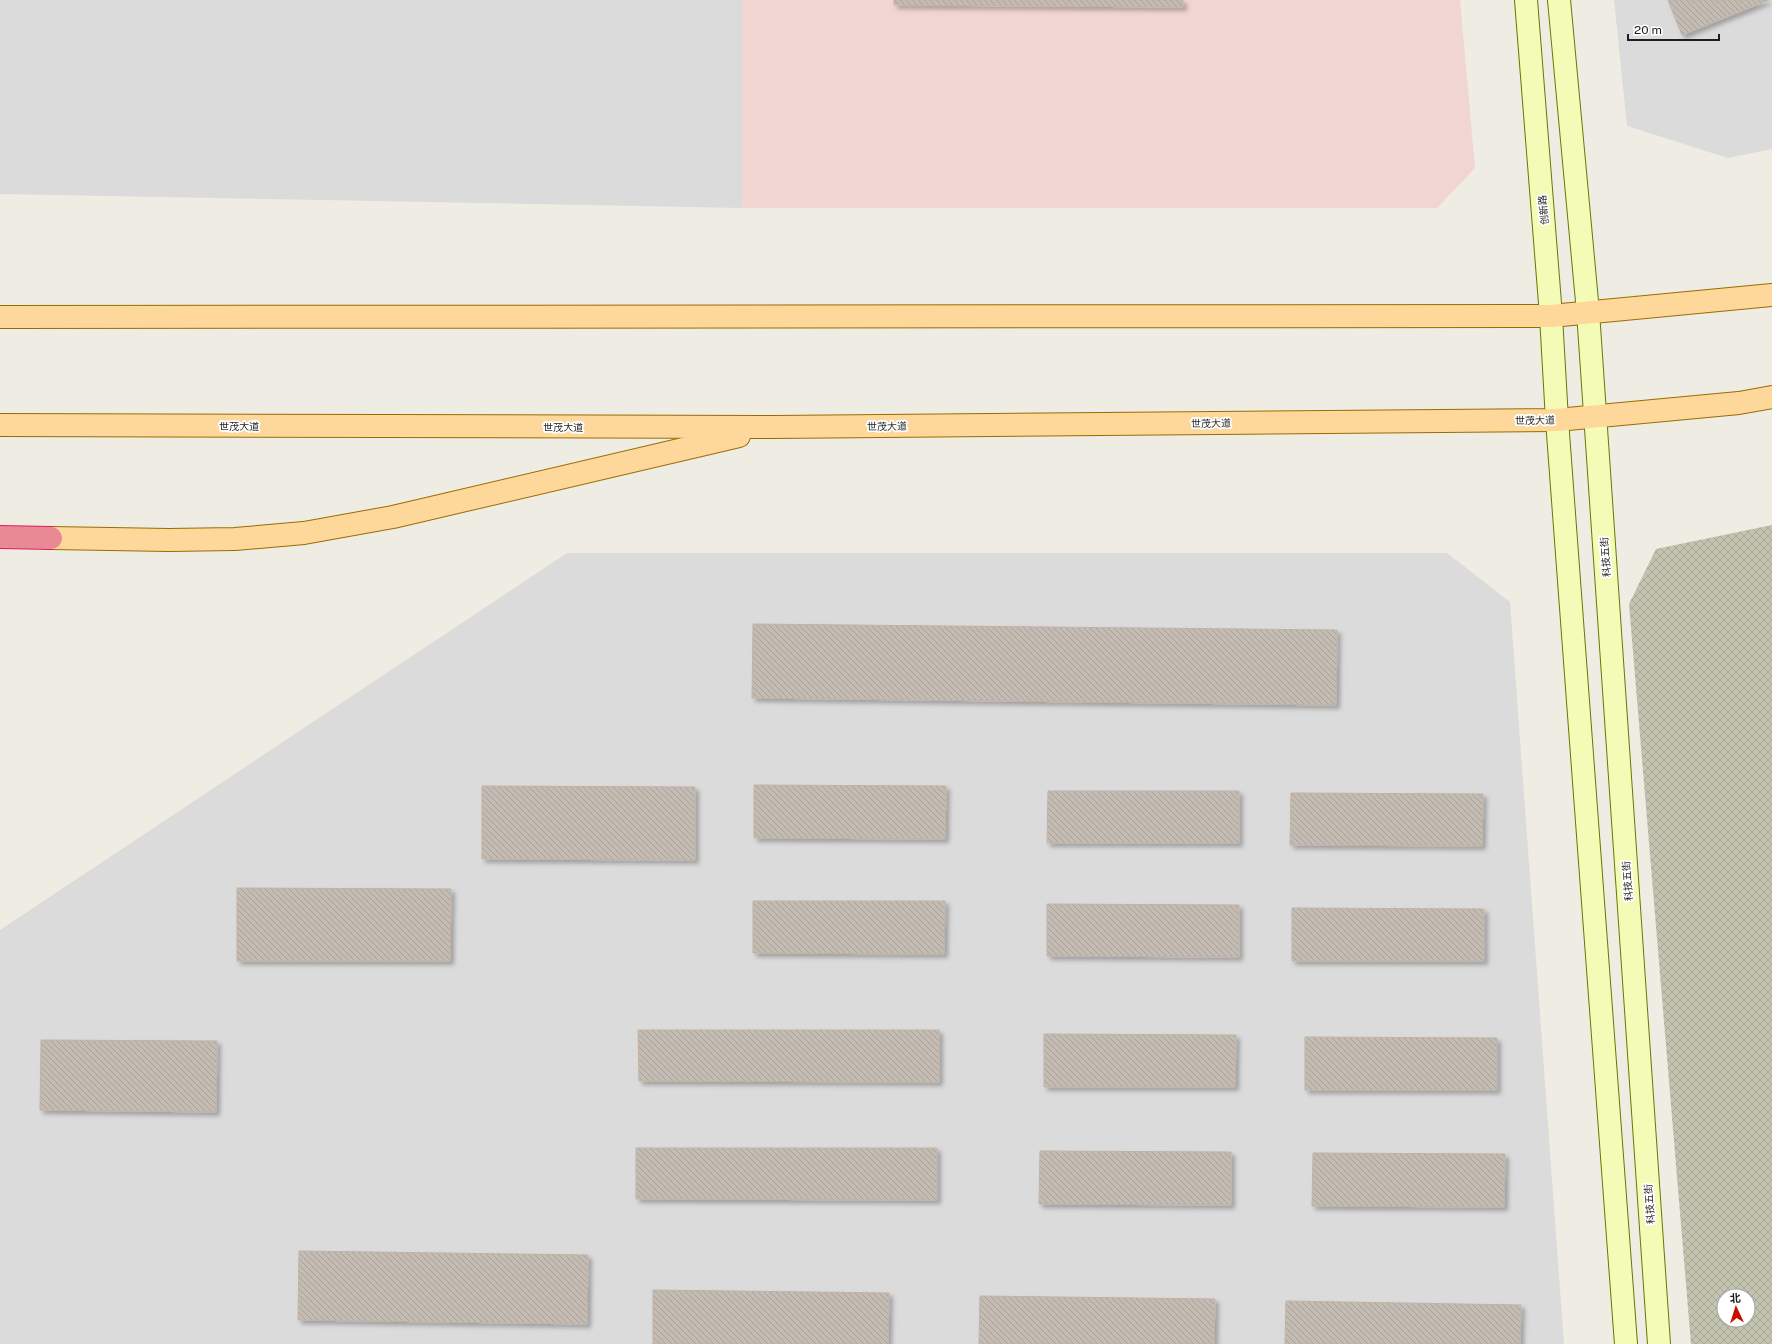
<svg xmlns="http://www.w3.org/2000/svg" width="1772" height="1344" viewBox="0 0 1772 1344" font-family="'Public Sans','Noto Sans SC',sans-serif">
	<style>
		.residential { fill: #dcdbdb }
		.commercial { fill: #f1d5d2 }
		.construction { fill: url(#construction-cross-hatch); fill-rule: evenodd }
		.building { fill: url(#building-back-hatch); stroke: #c1b3a5; filter: url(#shadow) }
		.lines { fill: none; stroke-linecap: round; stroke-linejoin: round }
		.secondary-casing { stroke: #657802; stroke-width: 24 }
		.primary-casing { stroke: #986d00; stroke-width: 24 }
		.highway-casing { stroke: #de1f57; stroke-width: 24 }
		.secondary { stroke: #f4fbb6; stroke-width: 22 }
		.primary { stroke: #fed89a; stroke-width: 22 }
		.highway { stroke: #e98996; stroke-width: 22 }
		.labels { text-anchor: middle; stroke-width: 3.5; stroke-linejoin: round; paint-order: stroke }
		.street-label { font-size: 10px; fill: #1e1e1e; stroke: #fff }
	</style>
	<defs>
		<pattern id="construction-cross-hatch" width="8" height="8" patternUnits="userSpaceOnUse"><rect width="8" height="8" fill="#c3c4af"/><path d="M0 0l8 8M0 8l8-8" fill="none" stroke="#a7a896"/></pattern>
		<pattern id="building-back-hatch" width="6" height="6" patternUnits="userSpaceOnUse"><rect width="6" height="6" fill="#c4bcb3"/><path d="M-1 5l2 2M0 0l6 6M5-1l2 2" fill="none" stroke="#a8a19a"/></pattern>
		<filter id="shadow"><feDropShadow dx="3.5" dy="3.5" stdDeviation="2" flood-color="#0004"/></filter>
	</defs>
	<rect width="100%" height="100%" fill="#efece3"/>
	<g class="residential">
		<path d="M0,0H742V208L0,194Z"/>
		<path d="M1614,0H1772V149L1728,158L1627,126Z"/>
		<path d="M567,553H1447L1510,602L1564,1344H0V930Z"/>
	</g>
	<path class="commercial" d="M742,0H1460L1475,168L1437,208H742Z"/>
	<path class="construction" d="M1772,525V1344H1691L1629,604L1656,549ZM1724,1296H1748V1320H1724Z"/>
	<g class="building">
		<path d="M894,0H1183V7L894,5Z"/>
		<path d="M1668,0H1769L1682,35Z"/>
		<path d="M753,624L1337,630L1336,705L752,698Z"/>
		<path d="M754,785L946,786L945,839L754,838Z"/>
		<path d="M482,786L695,787V860L482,859Z"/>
		<path d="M1048,791H1239V843H1047Z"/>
		<path d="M1291,793L1483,794L1482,846L1290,845Z"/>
		<path d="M237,888L451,889L450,961H237Z"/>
		<path d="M753,901H945L944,954L753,953Z"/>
		<path d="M1047,904L1239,905V957L1047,956Z"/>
		<path d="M1292,908L1484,909V961H1292Z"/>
		<path d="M638,1030H939V1082L639,1081Z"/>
		<path d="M1044,1034L1236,1035L1235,1087H1044Z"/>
		<path d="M1305,1037L1497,1038V1090H1305Z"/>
		<path d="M41,1040L217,1041L216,1112L40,1110Z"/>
		<path d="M636,1148H937V1200L636,1199Z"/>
		<path d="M1040,1151L1231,1152V1205L1039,1204Z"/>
		<path d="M1313,1153L1505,1154L1504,1207L1312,1206Z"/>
		<path d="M299,1251L588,1255L587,1324L298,1320Z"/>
		<path d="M653,1290L889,1293L888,1344H653Z"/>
		<path d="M980,1296L1215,1299L1214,1344H979Z"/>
		<path d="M1286,1301L1521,1305L1520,1344H1285Z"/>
	</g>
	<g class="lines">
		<defs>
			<g id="secondary">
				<path d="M1526,0L1551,316L1557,420L1626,1344"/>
				<path d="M1559,0L1588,312L1659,1344"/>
			</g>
			<g id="primary">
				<path d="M0,317L1551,316L1772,295"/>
				<path d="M0,425L774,427L1557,420L1739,403L1772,397"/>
				<path d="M51,538L169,540L235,539L304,533L393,517L739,436"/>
			</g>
			<path id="highway" d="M0,537L51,538"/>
		</defs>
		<use href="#secondary" class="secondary-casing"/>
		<use href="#primary" class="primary-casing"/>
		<use href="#highway" class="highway-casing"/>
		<use href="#secondary" class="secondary"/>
		<use href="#primary" class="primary"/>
		<use href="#highway" class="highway"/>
	</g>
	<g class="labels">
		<g class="street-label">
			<text transform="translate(1543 210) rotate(-95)" y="4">创新路</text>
			<text transform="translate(1535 420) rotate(-1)" y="4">世茂大道</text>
			<text transform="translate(1211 423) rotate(-1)" y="4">世茂大道</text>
			<text x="239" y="430">世茂大道</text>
			<text transform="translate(887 426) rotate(-1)" y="4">世茂大道</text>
			<text x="563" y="431">世茂大道</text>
			<text transform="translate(1605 557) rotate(-94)" y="4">科技五街</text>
			<text transform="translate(1627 881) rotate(-94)" y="4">科技五街</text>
			<text transform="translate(1649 1204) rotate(-94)" y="4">科技五街</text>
		</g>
	</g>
	<g transform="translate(1736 1308) rotate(356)"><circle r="19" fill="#ffffff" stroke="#a5a5a5"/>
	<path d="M0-3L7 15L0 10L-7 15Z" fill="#cc0a00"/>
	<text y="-6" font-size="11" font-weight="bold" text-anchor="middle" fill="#1e1e1e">北</text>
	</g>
	<path d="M1628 34v6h91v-6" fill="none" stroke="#1e1e1e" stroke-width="2"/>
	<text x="1634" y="34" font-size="12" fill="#1e1e1e" stroke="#ffffff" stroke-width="3" paint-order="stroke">20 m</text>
</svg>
